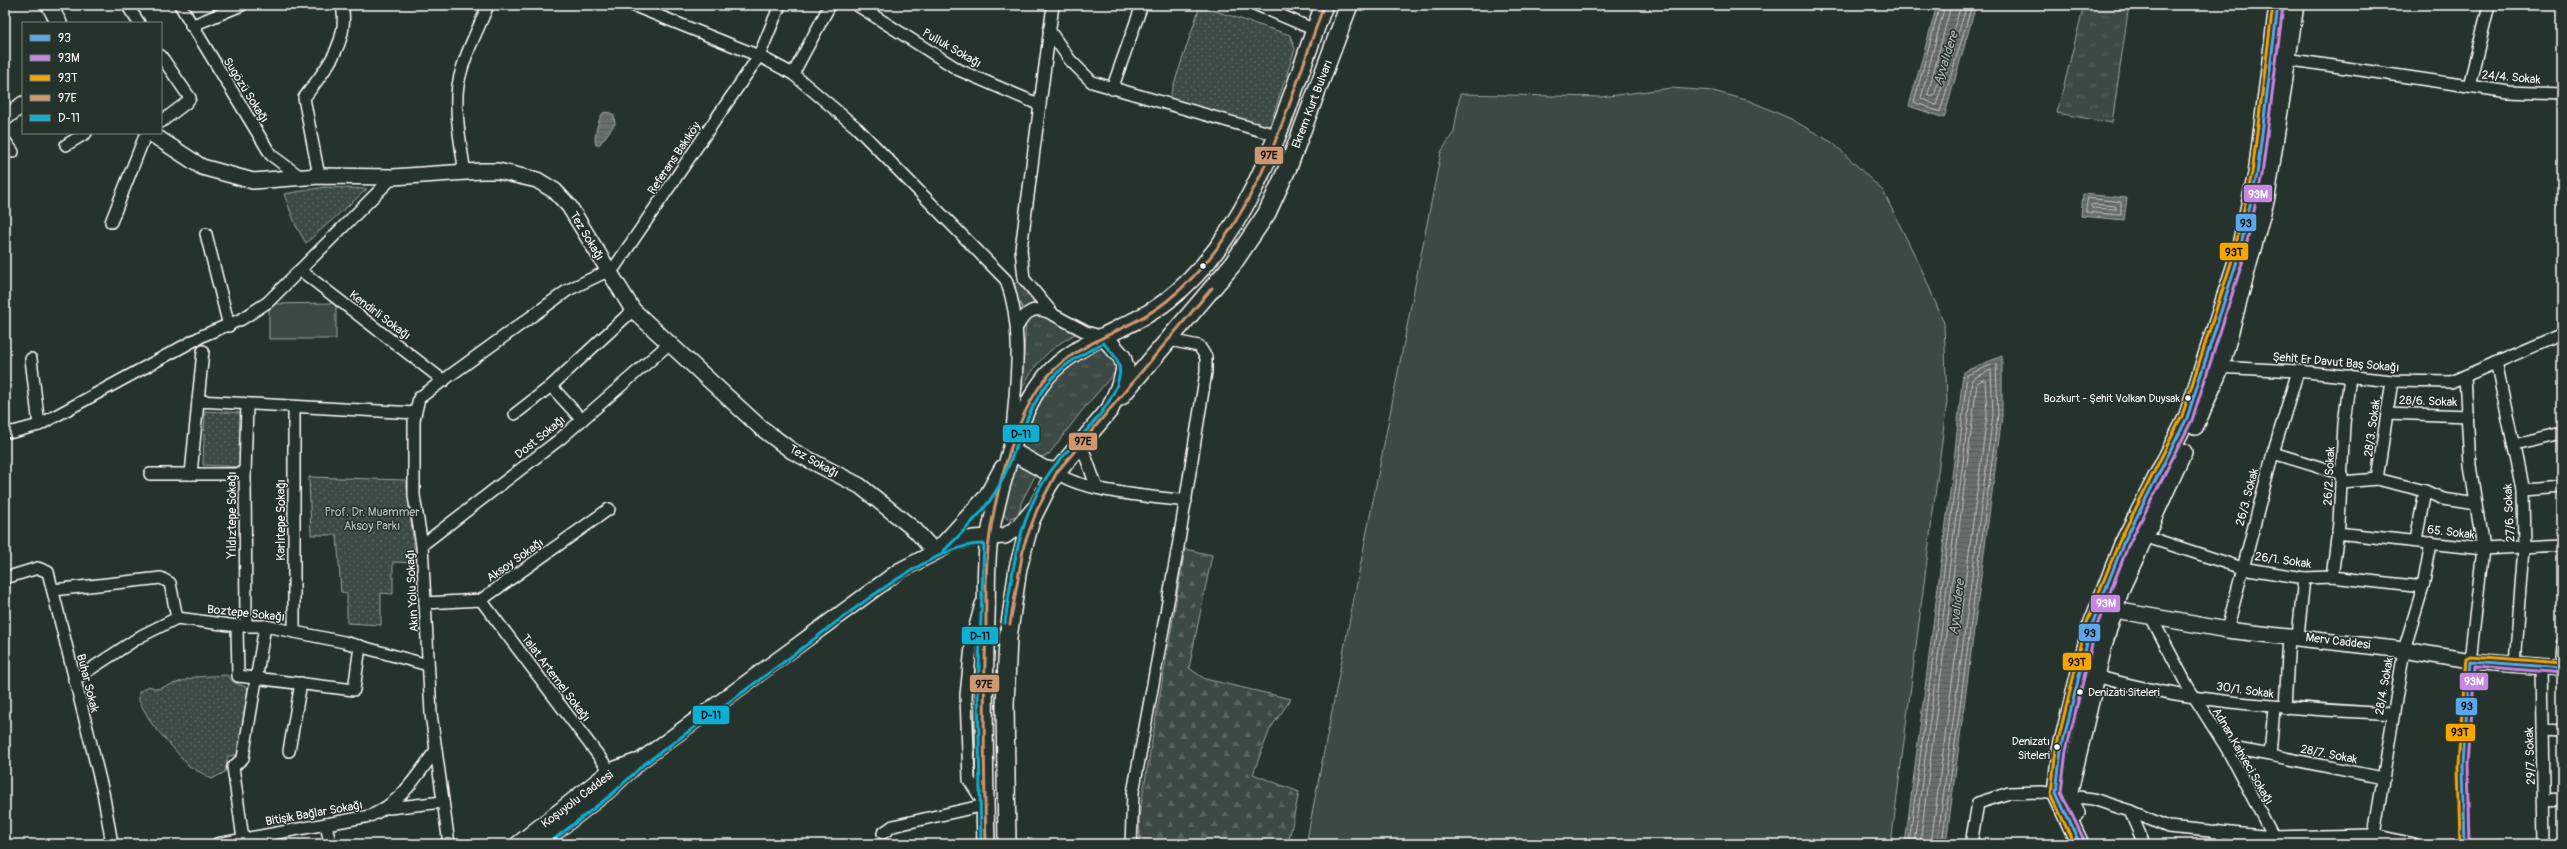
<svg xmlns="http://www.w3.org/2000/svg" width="2567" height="849" viewBox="0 0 2567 849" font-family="Pangolin,sans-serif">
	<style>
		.grass { fill: url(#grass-tufts); stroke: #9ea4a2 }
		.forest { fill: url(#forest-firs); stroke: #9ea4a2 }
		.park { fill: url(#park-dots); stroke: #9ea4a2 }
		.garden { fill: #3e4944; stroke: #9ea4a2 }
		.water { fill: url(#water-rules); stroke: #a4a9a7 }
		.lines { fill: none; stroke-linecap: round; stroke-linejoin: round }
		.shore { stroke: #c2c6c4; stroke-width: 1 }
		.street-casing { stroke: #fff; stroke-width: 14 }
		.secondary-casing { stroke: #fff; stroke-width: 18 }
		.primary-casing { stroke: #fff; stroke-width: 20 }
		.street { stroke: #26332d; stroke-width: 11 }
		.secondary { stroke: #26332d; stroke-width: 15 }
		.primary { stroke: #26332d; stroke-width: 17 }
		.bus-1-casing { stroke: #26332d; stroke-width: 6 }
		.bus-2-casing { stroke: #26332d; stroke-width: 6 }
		.bus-3-casing { stroke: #26332d; stroke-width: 6 }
		.bus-4-casing { stroke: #26332d; stroke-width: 6 }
		.bus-5-casing { stroke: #26332d; stroke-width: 6 }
		.bus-1 { stroke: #5aa8eb; stroke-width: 3 }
		.bus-2 { stroke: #c787e3; stroke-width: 3 }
		.bus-3 { stroke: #f7a600; stroke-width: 3 }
		.bus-4 { stroke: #cd976f; stroke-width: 3 }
		.bus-5 { stroke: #0dafd3; stroke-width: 3 }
		.bus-dot { fill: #fff; stroke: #26332d; stroke-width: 1.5 }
		.labels { text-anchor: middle; stroke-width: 3; stroke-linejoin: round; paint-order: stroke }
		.bus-label { font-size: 11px; fill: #fff; stroke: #26332d; text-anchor: end }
		.street-label { font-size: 12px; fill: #fff; stroke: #26332d }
		.park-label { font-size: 12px; fill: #bbbfbe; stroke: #26332d }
		.water-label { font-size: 13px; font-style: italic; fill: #b3b8b6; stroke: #26332d }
		.line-badge { stroke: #26332d; stroke-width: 1.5 }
		.badge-label { font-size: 11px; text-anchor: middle; font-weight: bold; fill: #fff }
		.pale-badge-label { font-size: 11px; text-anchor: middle; font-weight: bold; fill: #111 }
	</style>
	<defs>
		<pattern id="grass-tufts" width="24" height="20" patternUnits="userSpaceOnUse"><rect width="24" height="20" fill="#3e4944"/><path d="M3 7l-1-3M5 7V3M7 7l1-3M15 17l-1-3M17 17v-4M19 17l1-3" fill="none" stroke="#5b6460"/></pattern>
		<pattern id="forest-firs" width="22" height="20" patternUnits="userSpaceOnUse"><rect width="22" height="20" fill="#3e4944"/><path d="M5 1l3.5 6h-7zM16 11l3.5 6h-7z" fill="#5b6460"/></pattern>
		<pattern id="park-dots" width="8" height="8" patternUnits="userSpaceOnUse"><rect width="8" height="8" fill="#3e4944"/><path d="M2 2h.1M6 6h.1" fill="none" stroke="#5b6460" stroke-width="1.8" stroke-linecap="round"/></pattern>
		<pattern id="water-rules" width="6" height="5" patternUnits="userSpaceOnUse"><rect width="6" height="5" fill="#67706c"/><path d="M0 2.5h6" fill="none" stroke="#575a59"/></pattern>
	</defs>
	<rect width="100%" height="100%" fill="#26332d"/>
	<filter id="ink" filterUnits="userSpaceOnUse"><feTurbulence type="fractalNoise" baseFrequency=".025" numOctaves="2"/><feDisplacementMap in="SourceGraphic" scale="8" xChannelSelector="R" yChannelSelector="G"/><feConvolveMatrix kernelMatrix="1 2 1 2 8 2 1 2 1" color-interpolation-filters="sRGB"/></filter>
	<g filter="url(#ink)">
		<g class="grass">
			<path d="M2084,5H2129L2112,123L2057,113Z"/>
			<path d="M1018,282L1023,283L1035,306L1024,311L1011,285Z"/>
			<path d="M1039,312L1077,333C1044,351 1033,366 1017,399L1023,368L1026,319Z"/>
			<path d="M1100,347L1108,349L1119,366L1116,371L1081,412L1049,454C1039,460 1032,455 1022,449C1024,429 1049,380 1065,367C1075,359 1089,354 1100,347Z"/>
			<path d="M1013,460L1036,474L1021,503L1019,515L1007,519L1002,511Z"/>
		</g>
		<path class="forest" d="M1185,549L1212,555L1189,668L1205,679L1291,699L1270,729L1253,774L1299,792L1288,844H1140L1139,816Z"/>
		<g class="park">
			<path d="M1200,6L1290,35L1295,49L1268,131L1169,99Z"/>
			<path d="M325,187L367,189L306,243L296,226L284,194Z"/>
			<path d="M205,411L244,413L242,467L203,465Z"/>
			<path d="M309,477L406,480L416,563L393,562V594L381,593V625L347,623V593L341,592L337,535H311Z"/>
			<path d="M227,675L233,682L248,688L238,755L228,756L225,772L212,779L189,766L152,724L139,701V692L149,686L157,689L195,677Z"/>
		</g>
		<g class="garden">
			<path d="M1671,88L1713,91L1750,101L1791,119L1833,143L1883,191L1922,270L1944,323L1947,401L1891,844H1306L1441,152L1454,132L1460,94L1601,97Z"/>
			<path d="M336,303V339H269V304Z"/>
		</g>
		<g class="water">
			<path d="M1937,5H1976L1944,118L1909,106Z"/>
			<path d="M608,112L614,115L615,124L600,144L596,145C593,139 598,119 603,113Z"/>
			<path d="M2083,194L2127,198L2124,220L2081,216Z"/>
			<path d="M2002,356V416L1946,844H1905L1954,461L1963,372Z"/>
		</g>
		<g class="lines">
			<g class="shore">
				<path d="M1940,5L1914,102L1940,112L1972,5"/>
				<path d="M1945,5L1921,98L1936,105L1967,5"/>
				<path d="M1951,5L1928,94L1931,97L1934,96L1961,5"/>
				<path d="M2088,198L2121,202V215L2086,212Z"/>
				<path d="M2093,204L2115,206L2117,209L2092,208L2091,206Z"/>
				<path d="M1909,844L1958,461L1967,375L1996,363L1998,415L1942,844"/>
				<path d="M1914,844L1963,462L1972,379L1991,370L1993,415L1937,844"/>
				<path d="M1920,844L1977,383L1985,379L1987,415L1931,844"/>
			</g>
			<defs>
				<g id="street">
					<path d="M127,5L139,23"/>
					<path d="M180,5L271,155L302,178"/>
					<path d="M632,5L759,56L793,74L857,128L1006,280C1024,329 1016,380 1012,431"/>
					<path d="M857,5L959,70L1040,105"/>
					<path d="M1053,5L1021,249L1024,279L1054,315L1086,332L1104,337"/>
					<path d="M1257,5L1315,30"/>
					<path d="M191,26L242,5"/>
					<path d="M1049,30L1070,60L1092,82L1276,135"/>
					<path d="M161,56L190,98L186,103L161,122"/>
					<path d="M2286,59L2509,92L2562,94"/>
					<path d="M793,74L830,5"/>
					<path d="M2469,86L2489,5"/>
					<path d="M1112,89L1142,5"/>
					<path d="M5,141L13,152"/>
					<path d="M66,145L86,133"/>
					<path d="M465,173C461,147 456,121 457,94C459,64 477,33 488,5"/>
					<path d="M319,176L304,98C325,70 350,42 342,5"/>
					<path d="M111,222L146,133"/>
					<path d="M206,234L229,326"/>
					<path d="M300,270L444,381"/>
					<path d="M1017,327C1026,311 1034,305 1052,314"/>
					<path d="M31,359L39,425"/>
					<path d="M2496,362L2523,490L2524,548L2515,664"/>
					<path d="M2215,367L2298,371L2392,381L2451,382L2562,334"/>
					<path d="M198,401L203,351"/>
					<path d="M294,407V632"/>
					<path d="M2387,413L2468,416"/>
					<path d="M515,414L551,386"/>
					<path d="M582,420L551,386L633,310"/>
					<path d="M5,431L13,432L39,425L204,335L242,319L268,302L393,177"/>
					<path d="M1081,444L1097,488"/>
					<path d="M2514,445L2562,434"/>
					<path d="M2273,453L2342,474"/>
					<path d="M1057,472C1075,491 1157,497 1186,501"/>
					<path d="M150,474H245"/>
					<path d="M191,474L198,401L415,413"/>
					<path d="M2377,479L2392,381"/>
					<path d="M2342,482L2377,479L2425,491L2443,499L2476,504"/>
					<path d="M2523,490L2562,487"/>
					<path d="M2337,533L2483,549L2562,545"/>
					<path d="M2144,536L2242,568L2304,578L2332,577L2423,587"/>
					<path d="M2416,540L2425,491"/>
					<path d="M422,545L560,439L670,343"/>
					<path d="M2332,577L2339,523L2344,424L2350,376"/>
					<path d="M5,578L38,568L48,572L103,792L112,844"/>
					<path d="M53,590L161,578L170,583L177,618"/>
					<path d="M481,600L610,771"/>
					<path d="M425,603L481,600L609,509"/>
					<path d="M2151,617L2188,687L2226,747L2276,842"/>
					<path d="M237,626L238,676L354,690L360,646"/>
					<path d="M246,626L245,474L247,404"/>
					<path d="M2227,630L2273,453L2298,371"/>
					<path d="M2298,636L2304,578"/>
					<path d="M2541,666L2544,844"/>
					<path d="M2560,668L2562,644"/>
					<path d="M2096,676C2192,704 2293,708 2393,714"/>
					<path d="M74,680L141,636L177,618L237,626H265L344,642L428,665"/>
					<path d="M2285,708L2289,636"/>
					<path d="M2542,731L2562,732"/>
					<path d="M2226,747L2270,755L2274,708"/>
					<path d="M289,751L301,683"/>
					<path d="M2270,755L2383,778"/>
					<path d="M2544,800L2562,799"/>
					<path d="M389,808L443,802"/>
					<path d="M2130,811L2144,844"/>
					<path d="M326,824L330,844"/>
					<path d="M2217,831V844"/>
					<path d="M883,833L893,826L985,805L969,780L966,695L972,637L981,604"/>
					<path d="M2374,835L2404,650L2423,587L2431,543"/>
					<path d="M243,839L233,767L243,758L265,626"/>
					<path d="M217,844L370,816C403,801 415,778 436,750"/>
					<path d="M449,844L431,714L422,545L414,496V420L419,398L568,290L614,268L759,56L780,5"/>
					<path d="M1131,844L1133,793L1178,547L1206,372V357L1199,346L1169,340"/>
					<path d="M1971,844L1978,803L2009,793L2041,792L2093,799L2130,811L2168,827L2273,837L2374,835L2413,844"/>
					<path d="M2465,844L2463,765L2470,661L2483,549L2470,465L2465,376"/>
				</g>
				<g id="secondary">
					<path d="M49,5L59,23"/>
					<path d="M5,118L23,104"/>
					<path d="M150,133L202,167L253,181L319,176L393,177L481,171H498L537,180L555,191L569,206L633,310L760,427L792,451L860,486L915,530L935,552"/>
					<path d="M942,545L986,497L1002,468"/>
					<path d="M2103,610H2115L2227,630L2404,650L2470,661L2562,668"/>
					<path d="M518,844L610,771L635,762"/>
					<path d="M540,844L608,791L640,761L899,571L953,543L973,538L1005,536L1019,526L1034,509"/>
				</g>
				<g id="primary">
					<path d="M1120,397L1232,265L1267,213L1289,165L1349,5"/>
					<path d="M2195,426L2220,368L2266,197L2295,5"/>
					<path d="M1011,451L1043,469L1057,472"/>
					<path d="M2076,813L2068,795L2104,642L2120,590L2183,452"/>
					<path d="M986,844C984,768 983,693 986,617C987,592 985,565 989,540C993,516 999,492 1006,469C1014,438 1025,403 1046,377C1075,341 1132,329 1168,300C1256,231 1287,105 1324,5"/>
					<path d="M1007,844L1005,705L1008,638L1018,568L1031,520L1048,486L1057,472L1110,409L1123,378L1125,367L1122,357L1104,337"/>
					<path d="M2080,844L2056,793L2061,750L2091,627L2123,544L2187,418L2238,258L2257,174L2278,5"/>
				</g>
			</defs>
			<use href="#street" class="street-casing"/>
			<use href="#secondary" class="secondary-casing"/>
			<use href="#primary" class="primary-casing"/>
			<use href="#street" class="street"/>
			<use href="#secondary" class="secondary"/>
			<use href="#primary" class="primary"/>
			<defs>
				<g id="bus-1">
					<path d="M2080,844L2056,793L2061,750L2091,627L2123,544L2187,418L2238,258L2257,174L2278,5"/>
					<path d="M2465,844L2463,765L2470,661L2562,668"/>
				</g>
				<g id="bus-2">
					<path d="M2085,842L2061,792L2066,751L2096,628L2128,546L2192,420L2243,260L2262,175L2283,6"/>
					<path d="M2470,844L2468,765L2475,666L2562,673"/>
				</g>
				<g id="bus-3">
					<path d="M2074,844L2051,794L2056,749L2086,625L2119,542L2182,416L2233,257L2252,173L2273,5"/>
					<path d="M2460,844L2458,765L2466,658L2470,656L2562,663"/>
				</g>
				<g id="bus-4">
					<path d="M1010,624L1024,545L1037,510L1057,472L1212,288"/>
					<path d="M986,844C984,773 983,702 986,631C986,604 985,576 988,549C993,502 1012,428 1038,389C1068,342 1127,334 1168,300C1257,228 1287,108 1324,5"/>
				</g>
				<g id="bus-5">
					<path d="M940,555C961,533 984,513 999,486C1019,449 1026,403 1057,373C1070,360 1087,352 1103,343C1113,353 1122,362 1119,377C1112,413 1068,445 1048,475C1018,519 1012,572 1005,623"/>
					<path d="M548,844L611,795L643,765C691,730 740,694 788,659C830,628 933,541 984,544L978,689L981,844"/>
				</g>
			</defs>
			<use href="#bus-1" class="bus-1-casing"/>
			<use href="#bus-2" class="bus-2-casing"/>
			<use href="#bus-3" class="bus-3-casing"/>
			<use href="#bus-4" class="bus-4-casing"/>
			<use href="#bus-5" class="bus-5-casing"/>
			<use href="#bus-1" class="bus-1"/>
			<use href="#bus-2" class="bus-2"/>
			<use href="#bus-3" class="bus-3"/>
			<use href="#bus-4" class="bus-4"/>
			<use href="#bus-5" class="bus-5"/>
		</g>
	</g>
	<g class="bus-dot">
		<circle cx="1203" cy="266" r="3.5"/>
		<circle cx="2188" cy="398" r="3.5"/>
		<circle cx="2080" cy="692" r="3.5"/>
		<circle cx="2057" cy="747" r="3.5"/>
	</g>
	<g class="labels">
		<g class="bus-label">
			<text x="2180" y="402">Bozkurt - Şehit Volkan Duysak</text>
			<text x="2088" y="696" text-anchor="start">Denizati Siteleri</text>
			<text x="2050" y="745">Denizatı<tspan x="2050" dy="14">Siteleri</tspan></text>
		</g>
		<g class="street-label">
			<text transform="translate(952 48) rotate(30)" y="4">Pulluk Sokağı</text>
			<text transform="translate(2511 77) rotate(5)" y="4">24/4. Sokak</text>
			<text transform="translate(246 90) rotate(58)" y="4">Sugözü Sokağı</text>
			<text transform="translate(1312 104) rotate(-69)" y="4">Ekrem Kurt Bulvarı</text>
			<text transform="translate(674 158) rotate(-56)" y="4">Referans Bakıköy</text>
			<text transform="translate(587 236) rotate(59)" y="4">Tez Sokağı</text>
			<text transform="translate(380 315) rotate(37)" y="4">Kendirli Sokağı</text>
			<text transform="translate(2336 362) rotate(5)" y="4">Şehit Er Davut Baş Sokağı</text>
			<text transform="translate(2428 401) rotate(2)" y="4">28/6. Sokak</text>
			<text transform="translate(2372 428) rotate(-82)" y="4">28/3. Sokak</text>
			<text transform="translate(540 437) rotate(-39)" y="4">Dost Sokağı</text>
			<text transform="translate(814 461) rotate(29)" y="4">Tez Sokağı</text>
			<text transform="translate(2329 476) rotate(-87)" y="4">26/2. Sokak</text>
			<text transform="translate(2247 497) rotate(-75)" y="4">26/3. Sokak</text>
			<text transform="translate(2509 513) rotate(-93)" y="4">27/6. Sokak</text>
			<text transform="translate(232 515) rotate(-90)" y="4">Yıldıztepe Sokağı</text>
			<text transform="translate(281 520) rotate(-90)" y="4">Karlıtepe Sokağı</text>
			<text transform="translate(2451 532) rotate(7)" y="4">65. Sokak</text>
			<text transform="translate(515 560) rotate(-35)" y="4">Aksoy Sokağı</text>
			<text transform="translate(2283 560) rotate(8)" y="4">26/1. Sokak</text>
			<text transform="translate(412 591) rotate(-93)" y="4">Akın Yolu Sokağı</text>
			<text transform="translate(246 613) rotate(6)" y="4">Boztepe Sokağı</text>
			<text transform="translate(2338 641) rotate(7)" y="4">Merv Caddesi</text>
			<text transform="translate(556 678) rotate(53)" y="4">Talat Artemel Sokağı</text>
			<text transform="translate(88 683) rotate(76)" y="4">Buhar Sokak</text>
			<text transform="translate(2384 686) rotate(-80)" y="4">28/4. Sokak</text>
			<text transform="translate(2245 690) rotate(8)" y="4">30/1. Sokak</text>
			<text transform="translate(2329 754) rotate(11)" y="4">28/7. Sokak</text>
			<text transform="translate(2243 756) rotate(60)" y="4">Adnan Kahveci Sokağı</text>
			<text transform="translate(2530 756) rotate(-92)" y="4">29/7. Sokak</text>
			<text transform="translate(577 799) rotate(-37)" y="4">Koşuyolu Caddesi</text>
			<text transform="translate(314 813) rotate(-10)" y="4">Bitişik Bağlar Sokağı</text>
		</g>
		<g class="park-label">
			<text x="372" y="516">Prof. Dr. Muammer<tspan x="372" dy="14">Aksoy Parkı</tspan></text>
		</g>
		<g class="water-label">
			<text transform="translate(1945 58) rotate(-72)" y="5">Ayvalıdere</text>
			<text transform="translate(1956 607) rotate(-83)" y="5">Ayvalıdere</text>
		</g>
	</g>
	<g class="line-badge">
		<rect x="1254" y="146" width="30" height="19" rx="4" fill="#cd976f"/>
		<rect x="2243" y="184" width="30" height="19" rx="4" fill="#c787e3"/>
		<rect x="2235" y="213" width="22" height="19" rx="4" fill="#5aa8eb"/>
		<rect x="2219" y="242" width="30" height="19" rx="4" fill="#f7a600"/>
		<rect x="1002" y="424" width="38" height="19" rx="4" fill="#0dafd3"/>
		<rect x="1068" y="432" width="30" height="19" rx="4" fill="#cd976f"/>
		<rect x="2090" y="594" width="31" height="19" rx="4" fill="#c787e3"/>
		<rect x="2078" y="623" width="23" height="19" rx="4" fill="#5aa8eb"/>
		<rect x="961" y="626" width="38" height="19" rx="4" fill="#0dafd3"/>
		<rect x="2062" y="652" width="30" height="19" rx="4" fill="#f7a600"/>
		<rect x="2459" y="672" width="30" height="19" rx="4" fill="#c787e3"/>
		<rect x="969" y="674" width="31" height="19" rx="4" fill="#cd976f"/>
		<rect x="2455" y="697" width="23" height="19" rx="4" fill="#5aa8eb"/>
		<rect x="692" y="705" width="38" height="20" rx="4" fill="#0dafd3"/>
		<rect x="2445" y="723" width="31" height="19" rx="4" fill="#f7a600"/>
	</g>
	<g class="badge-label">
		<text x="2258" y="198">93M</text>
		<text x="2106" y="607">93M</text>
		<text x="2474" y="685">93M</text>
	</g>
	<g class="pale-badge-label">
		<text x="1269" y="159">97E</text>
		<text x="2246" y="227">93</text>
		<text x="2234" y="256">93T</text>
		<text x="1021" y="438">D-11</text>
		<text x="1083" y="445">97E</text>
		<text x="2090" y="637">93</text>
		<text x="980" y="640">D-11</text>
		<text x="2077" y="666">93T</text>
		<text x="984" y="688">97E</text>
		<text x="2467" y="710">93</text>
		<text x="711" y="719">D-11</text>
		<text x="2460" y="736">93T</text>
	</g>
	<rect width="2567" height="849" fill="none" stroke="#26332d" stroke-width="20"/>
	<rect x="10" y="10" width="2547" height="829" fill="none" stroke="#fff" stroke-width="1.5" filter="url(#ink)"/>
	<rect x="22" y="22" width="140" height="112" fill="#26332d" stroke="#7d8581"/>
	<rect x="30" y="35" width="20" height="6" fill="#5aa8eb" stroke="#7d8581"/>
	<text x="58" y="42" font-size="12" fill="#ffffff">93</text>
	<rect x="30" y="55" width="20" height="6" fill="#c787e3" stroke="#7d8581"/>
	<text x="58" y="62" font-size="12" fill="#ffffff">93M</text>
	<rect x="30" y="75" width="20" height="6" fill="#f7a600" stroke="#7d8581"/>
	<text x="58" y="82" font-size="12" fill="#ffffff">93T</text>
	<rect x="30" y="95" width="20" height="6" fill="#cd976f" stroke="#7d8581"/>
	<text x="58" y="102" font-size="12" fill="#ffffff">97E</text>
	<rect x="30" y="115" width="20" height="6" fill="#0dafd3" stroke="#7d8581"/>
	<text x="58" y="122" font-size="12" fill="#ffffff">D-11</text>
</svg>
